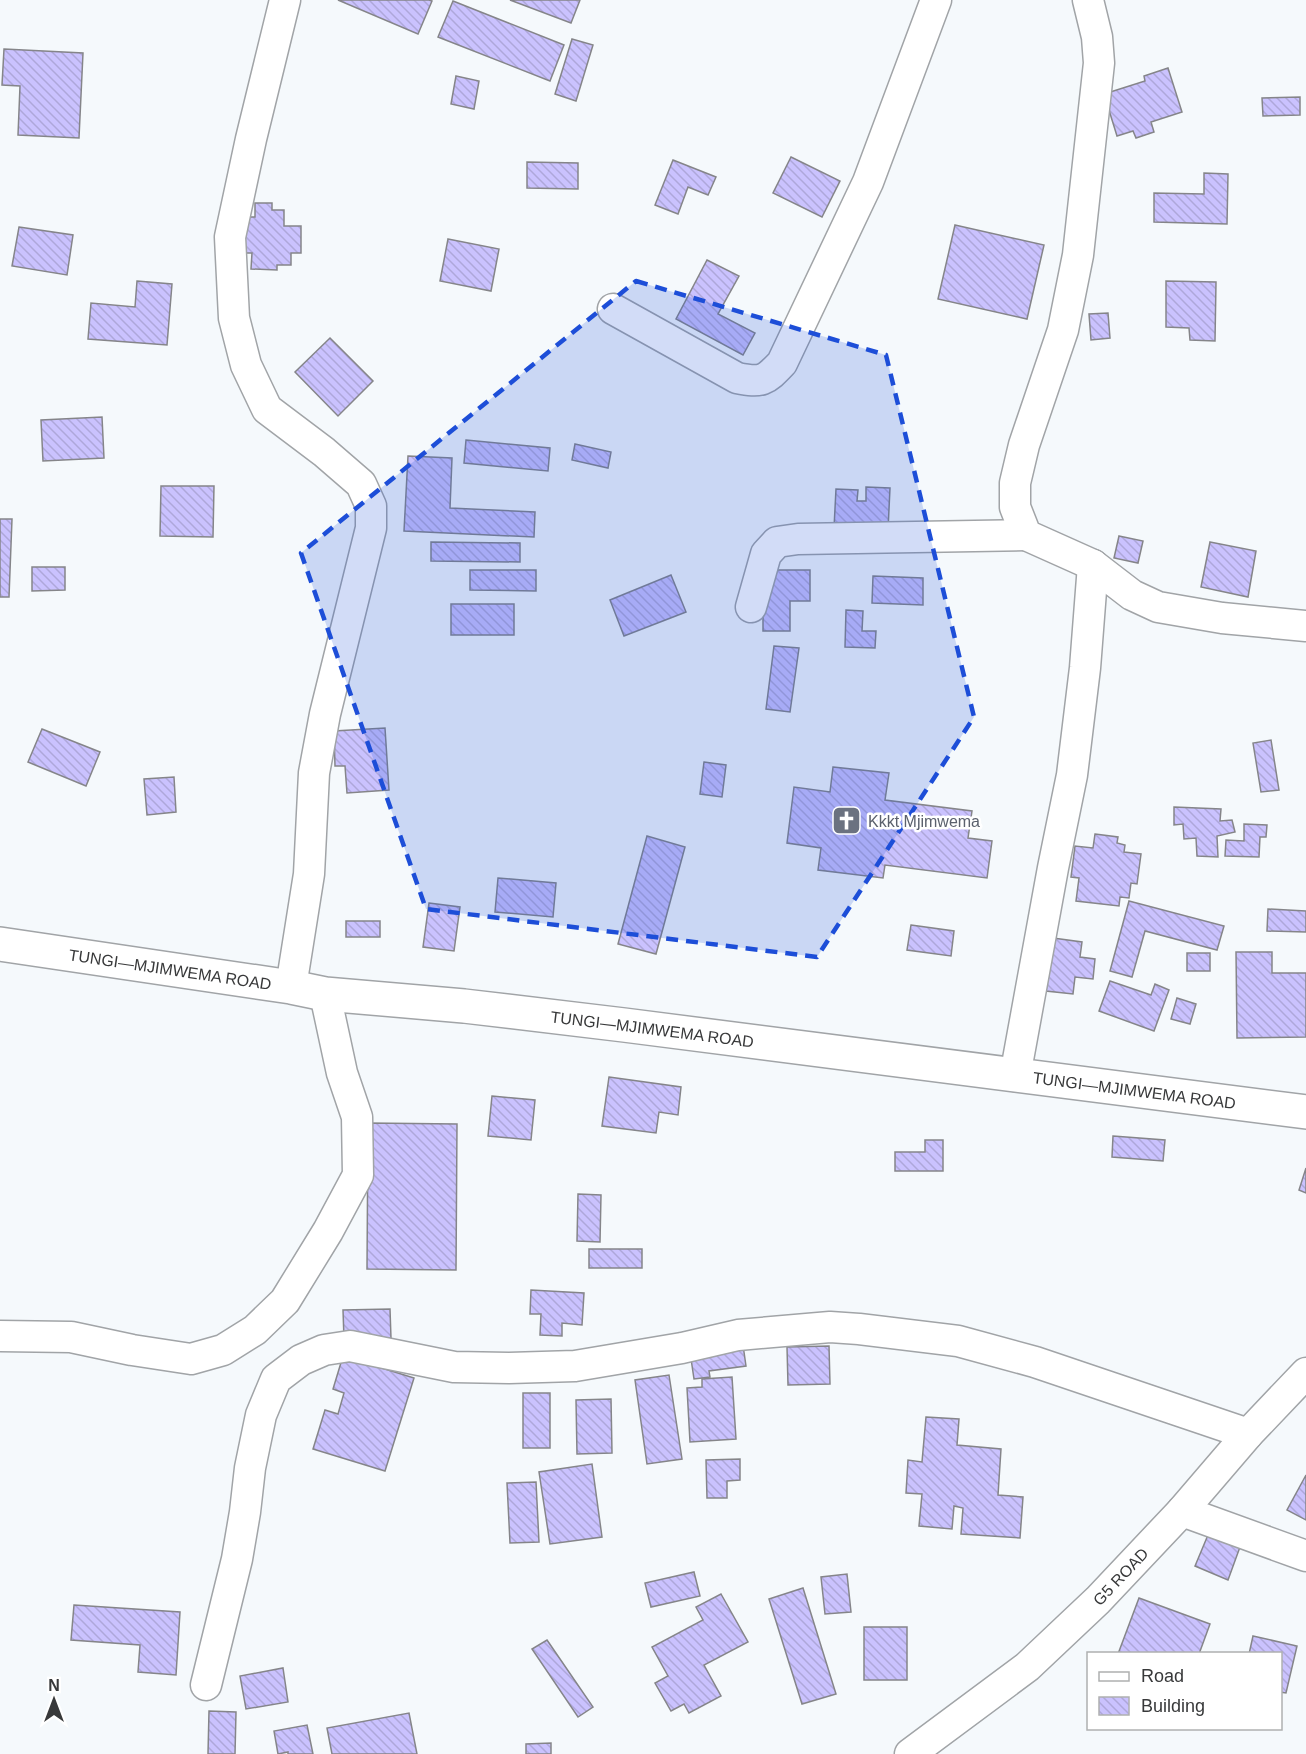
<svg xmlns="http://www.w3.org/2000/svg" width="1306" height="1754" viewBox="0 0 1306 1754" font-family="Arial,sans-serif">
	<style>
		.building { fill: url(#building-back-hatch); stroke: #858589; stroke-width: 1.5 }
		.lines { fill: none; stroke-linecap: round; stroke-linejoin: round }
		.minor-casing { stroke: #a1a4a7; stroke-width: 33 }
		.tertiary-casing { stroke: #a1a4a7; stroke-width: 36 }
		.minor { stroke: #fff; stroke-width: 30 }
		.tertiary { stroke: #fff; stroke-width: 33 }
		.marked { fill: #1d4ed8; fill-opacity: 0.2; stroke: #1d4ed8; stroke-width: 4.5; stroke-dasharray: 12 8; stroke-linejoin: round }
		.labels { text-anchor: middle; stroke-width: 5; stroke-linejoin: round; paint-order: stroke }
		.worship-label { font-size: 16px; fill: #5b616d; stroke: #fff; text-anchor: start }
		.street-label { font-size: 16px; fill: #38393a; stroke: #fff }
	</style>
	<defs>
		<pattern id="building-back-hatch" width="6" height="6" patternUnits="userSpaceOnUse" patternTransform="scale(1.5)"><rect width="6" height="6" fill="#cac2fe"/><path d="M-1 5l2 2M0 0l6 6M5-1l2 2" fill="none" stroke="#aea7da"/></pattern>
	</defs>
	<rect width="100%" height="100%" fill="#f5f9fc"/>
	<g class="building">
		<path d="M338,0H429L432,1L418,34Z"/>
		<path d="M510,0H580L571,23Z"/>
		<path d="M453,1L564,45L550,81L438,37Z"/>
		<path d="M572,39L593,45L576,101L555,94Z"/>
		<path d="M4,49L83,53L79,138L18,135L20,86L2,85Z"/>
		<path d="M1168,68L1182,112L1151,122L1154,132L1136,138L1133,131L1117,136L1104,94L1145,81L1144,76Z"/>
		<path d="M456,76L479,81L474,109L451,104Z"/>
		<path d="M1300,97V115L1263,116L1262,98Z"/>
		<path d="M791,157L840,181L822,217L773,193Z"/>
		<path d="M673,160L716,177L708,195L688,187L678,214L655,205Z"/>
		<path d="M527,162L578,163V189L527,188Z"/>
		<path d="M1204,173L1228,174L1227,224L1154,222V193L1204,194Z"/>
		<path d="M255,203H272V210H284V226H301V253H291V265H277V270L251,269L252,253H239V217H255Z"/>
		<path d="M955,225L1044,245L1027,319L938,299Z"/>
		<path d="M19,227L73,235L67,275L12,266Z"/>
		<path d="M448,239L499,249L491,291L440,281Z"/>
		<path d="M707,260L739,276L718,314L755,333L743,355L676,319Z"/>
		<path d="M137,281L172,284L167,345L88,339L91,303L135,307Z"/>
		<path d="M1166,281L1216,282L1215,341L1190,340L1189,328L1166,327Z"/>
		<path d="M1108,313L1110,338L1091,340L1089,314Z"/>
		<path d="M330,338L373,381L338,416L295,372Z"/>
		<path d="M102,417L104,458L43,461L41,420Z"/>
		<path d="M466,440L550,448L548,471L464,463Z"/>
		<path d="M575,444L611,452L608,468L572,460Z"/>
		<path d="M408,456L452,458L450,508L535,512L534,537L404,531Z"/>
		<path d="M161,486H214L213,537L160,536Z"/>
		<path d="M866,487L890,488L888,530L834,528L836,489L858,490L857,501H866Z"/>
		<path d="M0,519H12L9,597H0Z"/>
		<path d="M1119,536L1143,541L1138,563L1114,558Z"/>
		<path d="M431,542L520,543V562L431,561Z"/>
		<path d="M1210,542L1256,551L1248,597L1201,587Z"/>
		<path d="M32,567H65V590L32,591Z"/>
		<path d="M470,570H536V591L470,590Z"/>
		<path d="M763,570H810V601H790V631H763Z"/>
		<path d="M671,575L686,612L624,636L610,600Z"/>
		<path d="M873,576L923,578V605L872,603Z"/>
		<rect x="451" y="604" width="63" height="31"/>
		<path d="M846,610L863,611L862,631H876L875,648L845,647Z"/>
		<path d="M774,646L799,648L790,712L766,709Z"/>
		<path d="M385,728L389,790L347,793L345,766H335L334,731Z"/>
		<path d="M42,729L100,752L86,786L28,762Z"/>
		<path d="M1271,740L1279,790L1261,792L1253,743Z"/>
		<path d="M704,762L726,765L722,797L700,794Z"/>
		<path d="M833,767L889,773L885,800L972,811L968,838L992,841L987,878L885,865L883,878L818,870L821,848L787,843L794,787L830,792Z"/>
		<path d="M174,777L176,812L147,815L144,779Z"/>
		<path d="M1174,807L1221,809L1220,821L1232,820L1235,832L1217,836L1218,857L1197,856L1196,838L1184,839L1183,824L1174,825Z"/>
		<path d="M1244,824L1267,825L1266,837H1260L1259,857L1225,856L1226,840L1244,841Z"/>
		<path d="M1095,834L1118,837L1117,843L1125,845L1124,852L1141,854L1137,884L1131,883L1129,898L1120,897L1119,906L1076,901L1079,878L1071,877L1075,846L1093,848Z"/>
		<path d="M647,836L685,847L656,954L618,944Z"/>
		<path d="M498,878L556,883L553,917L495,912Z"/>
		<path d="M1129,901L1224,926L1217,950L1145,931L1132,977L1110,971Z"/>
		<path d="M429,903L460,907L454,951L423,947Z"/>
		<path d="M1268,909L1306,911V932L1267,931Z"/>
		<rect x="346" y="921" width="34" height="16"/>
		<path d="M911,925L954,931L951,956L907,950Z"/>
		<path d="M1053,938L1082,942L1080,957L1095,959L1093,979L1075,977L1073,994L1046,991Z"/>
		<path d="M1236,952H1272V973H1306V1037L1237,1038Z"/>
		<rect x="1187" y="953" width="23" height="18"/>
		<path d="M1110,981L1151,995L1155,984L1169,990L1154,1031L1099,1011Z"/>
		<path d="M1177,998L1196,1004L1190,1024L1171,1019Z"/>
		<path d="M609,1077L681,1087L678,1115L659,1112L656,1133L602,1126Z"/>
		<path d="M492,1096L535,1100L531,1140L488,1136Z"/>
		<path d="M368,1123L457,1124L456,1270L367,1269Z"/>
		<path d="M1113,1136L1165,1140L1163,1161L1112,1157Z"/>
		<path d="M925,1140H943V1171H895V1152H925Z"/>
		<path d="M1306,1168V1193L1299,1190Z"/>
		<path d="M578,1194L601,1195L600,1242L577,1241Z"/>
		<rect x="589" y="1249" width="53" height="19"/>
		<path d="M531,1290L584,1293L582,1325L562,1323V1336L540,1335L541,1314H530Z"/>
		<path d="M390,1309L391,1338L344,1339L343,1310Z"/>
		<path d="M743,1345L746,1366L709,1371L710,1377L694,1379L690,1352Z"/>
		<path d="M829,1346L830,1384L788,1385L787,1347Z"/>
		<path d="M343,1356L414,1378L385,1471L313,1449L325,1410L338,1414L344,1393L333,1389Z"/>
		<path d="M669,1375L682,1459L647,1464L635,1380Z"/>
		<path d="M732,1377L736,1439L690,1442L687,1388L702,1387V1379Z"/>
		<rect x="523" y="1393" width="27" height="55"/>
		<path d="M611,1399L612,1453L577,1454L576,1400Z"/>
		<path d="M926,1417L959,1419L957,1445L1001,1449L998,1495L1023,1497L1020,1538L961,1534L963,1508L954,1506L952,1529L919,1526L922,1494L906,1493L908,1460L922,1462Z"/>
		<path d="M740,1459V1480L727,1481V1498H707L706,1460Z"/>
		<path d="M592,1464L602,1537L550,1544L539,1472Z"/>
		<path d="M1306,1475V1520L1287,1510Z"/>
		<path d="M536,1482L539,1542L510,1543L507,1483Z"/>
		<path d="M1208,1535L1240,1547L1228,1580L1195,1566Z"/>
		<path d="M694,1572L700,1596L651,1607L645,1583Z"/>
		<path d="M847,1574L851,1612L825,1614L821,1577Z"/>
		<path d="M803,1588L836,1694L802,1704L769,1599Z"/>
		<path d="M721,1594L748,1642L704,1665L721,1696L689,1713L684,1704L671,1711L655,1683L668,1676L652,1647L703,1620L696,1607Z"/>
		<path d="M1139,1598L1210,1624L1199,1654H1118Z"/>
		<path d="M74,1605L180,1612L176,1675L138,1672L140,1645L71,1640Z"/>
		<rect x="864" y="1627" width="43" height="53"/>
		<path d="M1253,1636L1297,1646L1286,1693L1280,1692V1654H1249Z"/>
		<path d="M547,1640L593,1707L578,1717L532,1649Z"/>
		<path d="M283,1668L288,1702L246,1709L240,1676Z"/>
		<path d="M209,1711L236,1712L235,1754H208Z"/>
		<path d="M409,1713L417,1754H332L327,1728Z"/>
		<path d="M307,1725L313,1754H288V1752L278,1754L274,1731Z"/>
		<path d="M551,1743V1754H526V1744Z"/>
	</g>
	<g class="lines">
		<defs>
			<g id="minor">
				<path d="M285,0L251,139L230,237L234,318L246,365L267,409L324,452L361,484L371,506V528L325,714L314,773L309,874L291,987"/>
				<path d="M1088,0L1097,37L1099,63L1078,255L1063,330L1024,445L1015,483V507L1026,535L1093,565L1132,595L1158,607L1222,618L1306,626"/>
				<path d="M613,309L737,378C762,383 765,381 782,363L868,182L936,0"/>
				<path d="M751,607L766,554L777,542L798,539L1026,535"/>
				<path d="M1015,1076L1053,868L1072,775L1085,668L1093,565"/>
				<path d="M0,1336L71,1337L132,1350L191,1359L223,1350L255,1330L285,1301L328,1231L358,1175L357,1117L342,1073L325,994"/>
				<path d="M1182,1511L1306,1556"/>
				<path d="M206,1685L237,1559L245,1512L250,1468L261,1415L276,1379L301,1360L324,1350L350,1346L454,1367L509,1368L575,1366L682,1348L738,1335L830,1327L859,1329L958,1341L1035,1362L1248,1434"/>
				<path id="s1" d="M910,1754L1027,1667L1098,1600L1182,1511L1248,1434L1306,1373"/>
			</g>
			<g id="tertiary">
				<path id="s2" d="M0,944L291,987L325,994L464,1006L624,1025L1306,1112"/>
			</g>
		</defs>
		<use href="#minor" class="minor-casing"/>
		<use href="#tertiary" class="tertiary-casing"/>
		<use href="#minor" class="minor"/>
		<use href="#tertiary" class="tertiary"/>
	</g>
	<path class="marked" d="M636,281L886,355L974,717L817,957L426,909L301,553Z"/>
	<defs>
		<symbol id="church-square" viewBox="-11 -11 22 22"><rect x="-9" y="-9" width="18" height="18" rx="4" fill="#6b7280" stroke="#fff"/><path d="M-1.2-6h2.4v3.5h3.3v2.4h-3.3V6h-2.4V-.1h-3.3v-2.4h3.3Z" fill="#fff"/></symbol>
	</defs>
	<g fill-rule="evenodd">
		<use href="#church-square" x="830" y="804" width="33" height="33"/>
	</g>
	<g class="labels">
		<g class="worship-label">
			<text x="868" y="827">Kkkt Mjimwema</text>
		</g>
		<g class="street-label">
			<text dy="6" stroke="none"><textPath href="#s2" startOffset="172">TUNGI—MJIMWEMA ROAD</textPath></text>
			<text dy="6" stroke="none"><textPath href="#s2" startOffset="658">TUNGI—MJIMWEMA ROAD</textPath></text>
			<text dy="6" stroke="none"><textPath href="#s2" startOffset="1144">TUNGI—MJIMWEMA ROAD</textPath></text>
			<text dy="6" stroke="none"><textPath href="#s1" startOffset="276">G5 ROAD</textPath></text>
		</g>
	</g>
	<rect x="1087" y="1652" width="195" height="78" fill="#ffffff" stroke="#afb0b0" stroke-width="1.5"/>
	<rect x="1099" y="1672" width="30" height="9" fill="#ffffff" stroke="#afb0b0" stroke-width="1.5"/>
	<text x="1141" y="1682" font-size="18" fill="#38393a">Road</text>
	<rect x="1099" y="1697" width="30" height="18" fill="url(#building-back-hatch)" stroke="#afb0b0" stroke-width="1.5"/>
	<text x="1141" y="1712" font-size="18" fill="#38393a">Building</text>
	<g transform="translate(54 1700)" stroke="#ffffff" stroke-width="4.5" paint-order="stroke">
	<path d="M0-4.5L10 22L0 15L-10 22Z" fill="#38393a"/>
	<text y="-9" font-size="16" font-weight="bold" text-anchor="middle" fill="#38393a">N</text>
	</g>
</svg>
